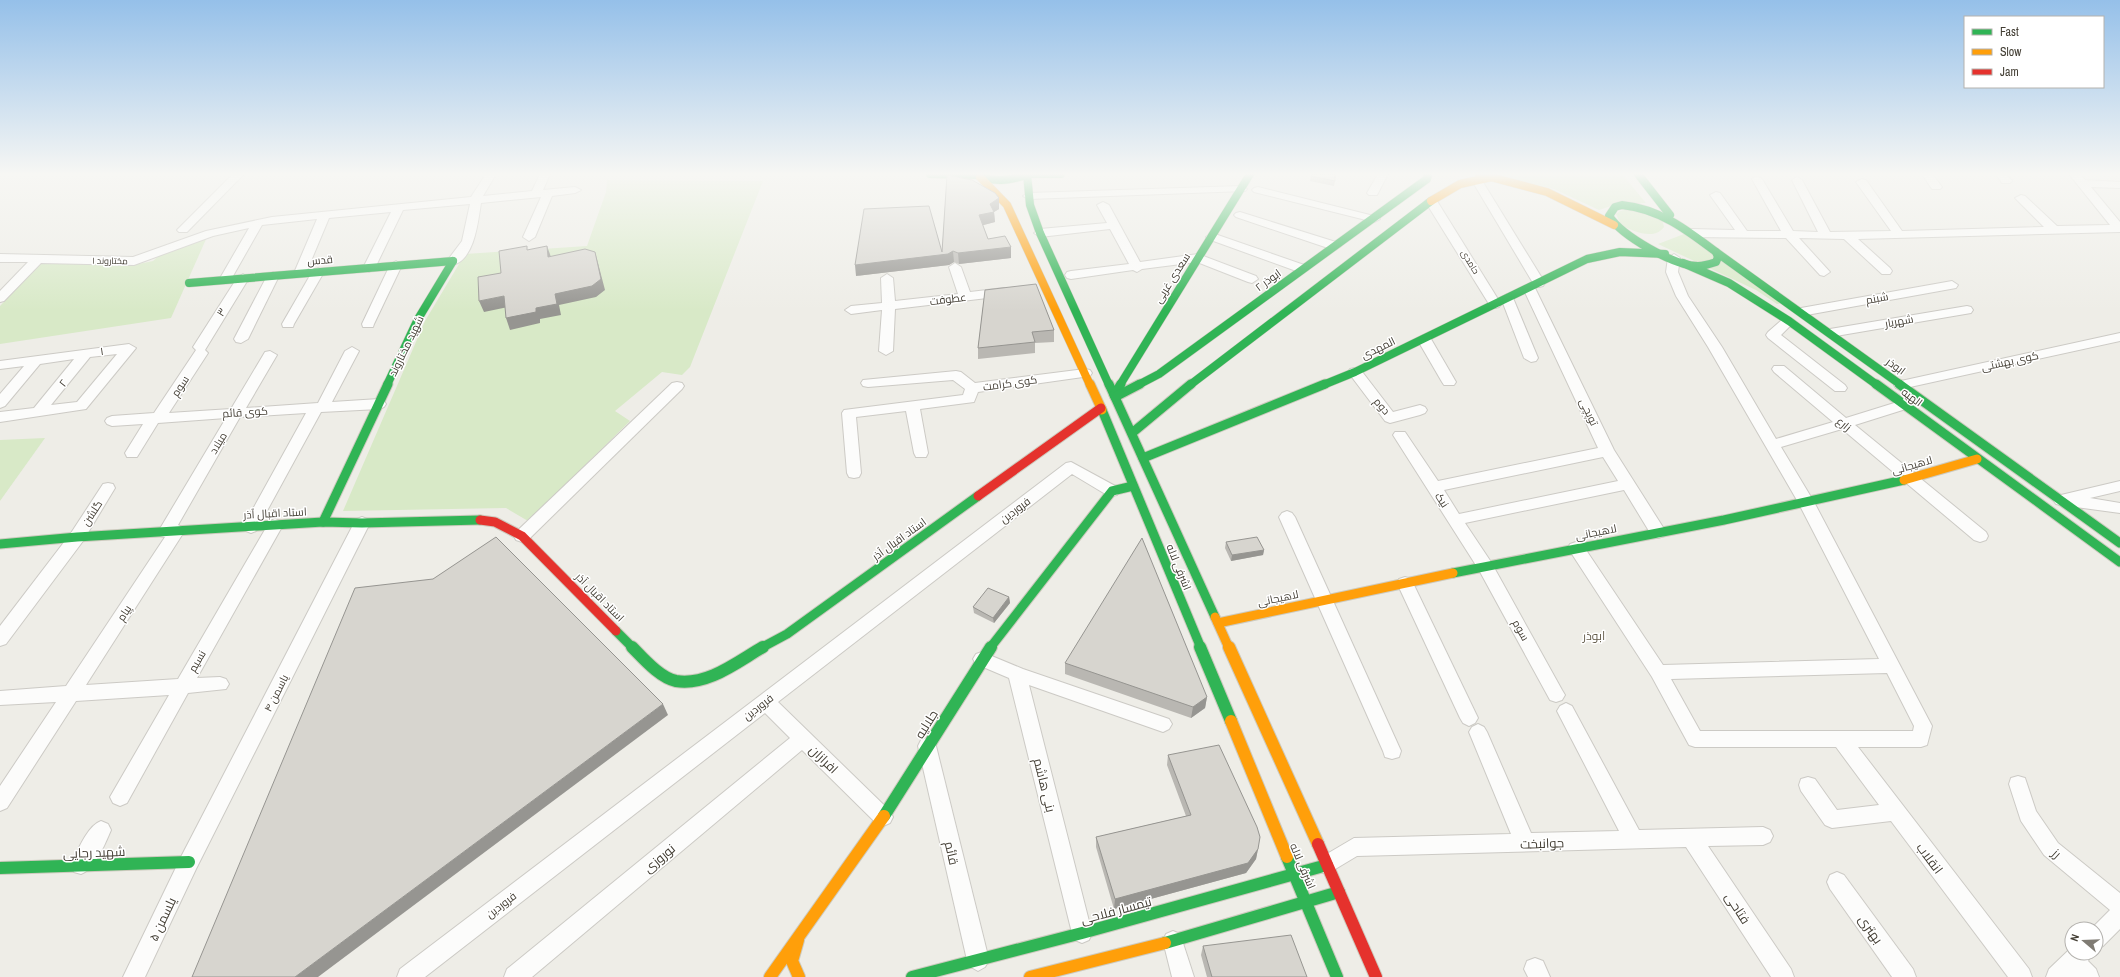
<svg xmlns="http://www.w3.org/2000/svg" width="2120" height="977" viewBox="0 0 2120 977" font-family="'Archivo Narrow',Cairo,sans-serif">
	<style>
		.green { fill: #d8e9c7 }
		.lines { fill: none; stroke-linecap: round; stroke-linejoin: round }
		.street-casing { stroke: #cccac5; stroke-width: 2 }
		.fast-far2-casing { stroke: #cdcabe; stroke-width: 9 }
		.fast-far1-casing { stroke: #cdcabe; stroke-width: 11 }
		.fast-casing { stroke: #cdcabe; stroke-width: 14 }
		.slow-far2-casing { stroke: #cdcabe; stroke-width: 9 }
		.slow-far1-casing { stroke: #cdcabe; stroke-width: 11 }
		.slow-casing { stroke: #cdcabe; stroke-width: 14 }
		.jam-far1-casing { stroke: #cdcabe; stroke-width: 11 }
		.jam-casing { stroke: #cdcabe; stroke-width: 14 }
		.street { fill: #fcfcfb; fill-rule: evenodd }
		.fast-far2 { stroke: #30b455; stroke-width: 8 }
		.fast-far1 { stroke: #30b455; stroke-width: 9 }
		.fast { stroke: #30b455; stroke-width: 12 }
		.slow-far2 { stroke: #ff9f0a; stroke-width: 8 }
		.slow-far1 { stroke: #ff9f0a; stroke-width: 9 }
		.slow { stroke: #ff9f0a; stroke-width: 12 }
		.jam-far1 { stroke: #e5322d; stroke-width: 9 }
		.jam { stroke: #e5322d; stroke-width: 12 }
		.wall { fill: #b9b7b2 }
		.shaded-wall { fill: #969591 }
		.building { fill: #d7d5cf; stroke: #969591 }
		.labels { text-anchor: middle; stroke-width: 3; stroke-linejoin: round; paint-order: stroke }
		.far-street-label { font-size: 9px; fill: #433e34; stroke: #fff }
		.street-label { font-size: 11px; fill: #433e34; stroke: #fff }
		.neighbourhood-label { font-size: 12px; fill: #655d4c; stroke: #fff }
		.near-street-label { font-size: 13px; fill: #433e34; stroke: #fff }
	</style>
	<rect width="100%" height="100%" fill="#eeede7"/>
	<g class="green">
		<path d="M1493,174H1622L1646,203L1617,204L1599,210L1554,189Z"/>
		<path d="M607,180L763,181L690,367L682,375L662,372L615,411L630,421L528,521L506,508L343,511L425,321L465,254L587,246L606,192Z"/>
		<path d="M1633,208C1643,210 1663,213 1664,227C1654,241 1633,231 1621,225L1616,214L1620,211Z"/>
		<path d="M1684,234L1784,303L1777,304L1756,290L1658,244Z"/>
		<path d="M207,237L171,318L0,344V306L42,262L134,265L153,261L172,244Z"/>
		<path d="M45,438L0,501V440Z"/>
	</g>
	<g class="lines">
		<defs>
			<g id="street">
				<path d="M233,174H244L187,232H179L177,230Z"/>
				<path d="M486,174H496L483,196L532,191L540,174H550L543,190L575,187L581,190L575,193L552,196L535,237L529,241L523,237L541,197L481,203C478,221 475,259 453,265L447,261L462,241L470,204L403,210L375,268L369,272L363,268L391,212L329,218L306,273L300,277L294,273L317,219L262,225L229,283H221L219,280L249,228L213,236L134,265L41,263L4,301L0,302V291L28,262H0V254L133,257L206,231L272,217L471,197Z"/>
				<path d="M1378,174H1388L1377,195H1369L1367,193Z"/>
				<path d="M1922,174H1932L1942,187L1940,189H1932Z"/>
				<path d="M1996,174H2006L2012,181L2010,183H2002Z"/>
				<path d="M2069,174H2080L2085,180L2120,182V188L2091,187L2120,222V232L1858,239L1890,268L1892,271L1890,274H1882L1844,239L1799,238L1830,272L1824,276L1820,275L1786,238L1690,237L1684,233L1690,229L1735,230L1710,195L1716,192L1720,193L1747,231H1781L1752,179L1757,176L1762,179L1793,231L1818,232L1792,180L1797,177L1802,180L1830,232L1891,231L1856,182L1862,179L1866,180L1902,231L2044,227L2015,198L2021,195L2025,196L2057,226L2110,225Z"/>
				<path d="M1476,176L1481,179L1545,283L1543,286L1539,287L1533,283L1471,179Z"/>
				<path d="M1241,186L1247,189L1245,191L1029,199L1023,196L1029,193Z"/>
				<path d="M1258,187L1378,217L1380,219L1374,222L1254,192L1252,190L1254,188Z"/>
				<path d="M1431,198L1437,201L1501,304L1499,307L1495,308L1489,304L1425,201Z"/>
				<path d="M1103,202L1109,205L1140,262L1198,254L1256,276L1258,279L1252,283L1248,282L1197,262L1142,269L1137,272L1133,270L1071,279L1067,278L1065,275L1067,272L1071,271L1129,264L1110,229L1040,237L1034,233L1040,229L1107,223L1097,205Z"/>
				<path d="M1240,212L1339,243L1341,246L1335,250L1331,249L1236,217L1234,215L1236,213Z"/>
				<path d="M1212,233L1307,266L1309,269L1303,273L1299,272L1208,239L1206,237Z"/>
				<path d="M1674,254L1680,258L1678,272L1688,296L1722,347L1776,439L1833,422L1774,372L1772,369L1774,366H1784L1846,418L1904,400L1909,402L1911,405L1909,408L1855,425L1986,532L1988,536L1986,540L1980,542L1974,540L1842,429L1781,447L1814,502L1932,726L1927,745L1921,747H1858L2029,969L2032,977H2008L1891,821L1832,828L1825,825L1801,791L1799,785L1801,779L1808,777L1815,779L1837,810L1879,805L1836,747H1695L1689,745L1652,677L1568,548L1570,544L1576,542L1582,544L1663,665L1879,659L1798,502L1708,347L1676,296L1666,272L1668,258ZM1887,673L1914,726L1913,731H1700L1671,679Z"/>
				<path d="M396,261L402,265L374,324L373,327H363L362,324L390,265Z"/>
				<path d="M955,263L961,267L970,292L1004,288L1010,292L1004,296L895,309L893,351L886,355L879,351L882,310L851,314L845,310L851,306L882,303L881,278L887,274L893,278L895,301L958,294L949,267Z"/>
				<path d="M318,268L324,272L294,324L293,327H283L282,324L312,272Z"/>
				<path d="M273,272L279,276L248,339L241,343L236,342L234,339L267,276Z"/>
				<path d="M243,274L249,278L205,350L208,353L169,413L231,409L265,352L270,351L277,355L246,408L318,403L345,351L352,347L359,351L332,402L379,399L384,401L386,404L384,407L379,409L321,412L256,531L251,533L246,531L243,527L306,413L240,417L178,525L182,527L185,531L182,535L86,685L178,679L270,521L275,519L280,521L283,525L197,678L220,677L226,679L229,684L226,689L188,693L127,803L120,806L113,803L110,797L169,695L76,701L7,808L0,811V786L56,702L0,705V691L66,686L165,537L160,536L158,532L226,418L158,423L137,457H127L125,453L143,424L112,426L107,424L105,421L107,418L112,416L154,413L196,350L193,347L237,278Z"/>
				<path d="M1952,281L1958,285L1956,288L1801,316L1795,312L1801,308Z"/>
				<path d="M1529,284L1535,288L1614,450L1666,532L1664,536L1658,538L1652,536L1624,490L1465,523L1491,562L1562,690L1565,695L1562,700L1556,702L1550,700L1479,570L1393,435L1395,432H1405L1438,481L1598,448L1523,288ZM1603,457L1618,481L1459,514L1444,490Z"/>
				<path d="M1507,294L1513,298L1538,358L1536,361L1531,362L1524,358L1501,298Z"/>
				<path d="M1967,306L1971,307L1973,310L1971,313L1830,337L1824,333L1830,329Z"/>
				<path d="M1789,317L1795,321L1781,335L1845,385L1847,388L1845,391H1835L1768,338L1766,335L1768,332L1784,318Z"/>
				<path d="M2120,333V341L1901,389L1896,388L1894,385L1896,382L1901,381Z"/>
				<path d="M1424,335L1431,339L1456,382L1454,385H1444L1442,382L1417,339Z"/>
				<path d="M129,344L136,348L86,409L0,422V412L34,408L74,359L40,364L5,406L0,408V394L24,366L0,369V361ZM117,354L77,402L51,405L90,357Z"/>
				<path d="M1355,368L1360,369L1393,412L1420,405L1425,407L1427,410L1425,413L1420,415L1390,423L1385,421L1348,372L1350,369Z"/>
				<path d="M1085,369L1090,370L1092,373L1090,376L978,392L974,402L920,409L928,453L926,457H916L914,453L906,411L856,417L861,473L859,477L854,478L849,477L847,473L842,413L844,410L963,395L965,389L953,380L868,387L863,386L861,383L863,380L956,371L961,372L975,383Z"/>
				<path d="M677,382L682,383L684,386L682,389L528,540L522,542L516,540L514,536L516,532L672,383Z"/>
				<path d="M1071,462L1117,487L1120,491L1117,495L1112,496L1107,495L1072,474L778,702L890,811L893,817L890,823L883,826L876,823L802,750L532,977H504L507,969L790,738L765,713L425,977H397L400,969L1066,463Z"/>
				<path d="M2120,481V491L2090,498L2120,503V513L2061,505L2056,504L2053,500L2056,496L2061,495Z"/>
				<path d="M108,483L113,484L115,488L83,541L6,644L0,646V626L71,533L103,484Z"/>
				<path d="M1287,511L1292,513L1295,517L1401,751L1399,757L1392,759L1385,757L1383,751L1279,517L1282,513Z"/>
				<path d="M362,517L367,519L370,523L196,869L145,977H123L182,855L354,523L357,519Z"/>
				<path d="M1405,577L1411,579L1413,583L1478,718L1475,723L1469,726L1463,723L1460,718L1397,583L1399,579Z"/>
				<path d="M982,652L1023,669L1169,719L1172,724L1169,729L1163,732L1029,685L1092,933L1089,940L1082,943L1075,940L1072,933L1009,678L976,664L973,659L976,654Z"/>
				<path d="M1566,703L1572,706L1639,830L1763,827L1770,830L1773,836L1770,842L1763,845L1708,846L1791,969L1794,977H1771L1686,847L1357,856L1327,874L1320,872L1317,865L1320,858L1354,838L1511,834L1469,732L1472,727L1478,724L1484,727L1487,732L1531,833L1619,831L1557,711L1560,706Z"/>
				<path d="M927,738L933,740L936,746L989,960L985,967L978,971L971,967L967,960L918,746L921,740Z"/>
				<path d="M2018,776L2025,778L2036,811L2058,843L2120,893V929L2103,946L2096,949V929H2091L2110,910L2044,855L2021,821L2009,784L2011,778Z"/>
				<path d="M101,821L108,824L111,830C105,844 95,869 81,874L74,872L71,865C77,852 87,826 101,821Z"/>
				<path d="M1837,872L1844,875L1913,969L1916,977H1892L1830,889L1827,882L1830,875Z"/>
				<path d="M1173,931L1180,934L1194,977H1172L1163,941L1166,934Z"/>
				<path d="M2072,947V953H2092L2088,961L2096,969L2099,977H2046L2049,969Z"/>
				<path d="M1535,958L1543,961L1550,977H1528L1524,969L1527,961Z"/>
			</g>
			<g id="fast-far2">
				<path d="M930,174L976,175"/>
				<path d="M974,174C993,183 1010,181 1029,174"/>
				<path d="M1027,174L1030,205L1040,233L1109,385"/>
				<path d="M1028,174H1061"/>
				<path d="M1638,174L1670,215"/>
				<path d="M1622,205C1660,209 1687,230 1716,252L1718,257L1716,262C1710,264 1704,266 1698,266C1674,266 1622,236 1609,216L1615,207Z"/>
				<path d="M1716,252L1901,385"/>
				<path d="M1683,263L1729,283L1789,321L1877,385"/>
				<path d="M189,283L453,261"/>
				<path d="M387,385L418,319L453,261"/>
				<path d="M1120,385L1250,174"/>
				<path d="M1138,385L1159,374L1427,179L1428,174"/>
				<path d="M1190,385L1431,201"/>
				<path d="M1323,385L1355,372L1587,259L1620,252L1665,254"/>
			</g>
			<g id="fast-far1">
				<path d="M1109,384L1215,617"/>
				<path d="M1876,384L2120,562"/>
				<path d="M1899,384L2120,543"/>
				<path d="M1114,395L1121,384"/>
				<path d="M1115,397L1140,384"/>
				<path d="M1102,410L1201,648"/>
				<path d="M1132,433L1191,384"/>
				<path d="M1143,458L1325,384"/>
				<path d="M323,522L388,384"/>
				<path d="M0,544L77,537L323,522L362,523L480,520"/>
				<path d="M1453,573L1724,520L1904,480"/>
				<path d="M616,631L633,648"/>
				<path d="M761,648L787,634L978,496"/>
				<path d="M990,648L1112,491L1133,486"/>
			</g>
			<g id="fast">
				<path d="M632,647C643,658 660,678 676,681C708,686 737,662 763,647"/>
				<path d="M1200,647L1231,721"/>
				<path d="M884,816L991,647"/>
				<path d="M1287,857L1337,977"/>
				<path d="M0,868L189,862"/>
				<path d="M1165,943L1339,892"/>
				<path d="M912,977L1082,933L1327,865"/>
			</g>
			<g id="slow-far2">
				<path d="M1479,174L1547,192L1614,225"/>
				<path d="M980,177L1007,205L1090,385"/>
				<path d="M1431,201L1460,184L1492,177"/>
			</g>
			<g id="slow-far1">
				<path d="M1090,384L1102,410"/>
				<path d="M1904,480L1977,459"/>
				<path d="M1215,617L1229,648"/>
				<path d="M1218,623L1453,573"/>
			</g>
			<g id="slow">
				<path d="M1229,647L1318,844"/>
				<path d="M1231,721L1287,857"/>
				<path d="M798,940L792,961L799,977"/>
				<path d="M770,977L884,816"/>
				<path d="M1030,977L1165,943"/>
			</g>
			<g id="jam-far1">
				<path d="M978,496L1101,408"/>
				<path d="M480,520L495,522L522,536L616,631"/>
			</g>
			<path id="jam" d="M1318,844L1376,977"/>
		</defs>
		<use href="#street" class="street-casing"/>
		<use href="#fast-far2" class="fast-far2-casing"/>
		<use href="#fast-far1" class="fast-far1-casing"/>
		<use href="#fast" class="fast-casing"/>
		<use href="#slow-far2" class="slow-far2-casing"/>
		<use href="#slow-far1" class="slow-far1-casing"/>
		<use href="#slow" class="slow-casing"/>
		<use href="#jam-far1" class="jam-far1-casing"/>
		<use href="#jam" class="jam-casing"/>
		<use href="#street" class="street"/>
		<use href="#fast-far2" class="fast-far2"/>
		<use href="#fast-far1" class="fast-far1"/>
		<use href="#fast" class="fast"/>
		<use href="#slow-far2" class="slow-far2"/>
		<use href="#slow-far1" class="slow-far1"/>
		<use href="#slow" class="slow"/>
		<use href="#jam-far1" class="jam-far1"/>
		<use href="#jam" class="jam"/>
	</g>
	<g class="wall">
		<path d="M947,175L999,209L994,212L995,222L983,225L988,239L1011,247V258L959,264L954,262L949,265L856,276L942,252Z"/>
		<path d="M1311,176L1335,181L1334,186L1310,181Z"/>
		<path d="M985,290L1054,330V342L1035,343V353L978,359V348Z"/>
		<path d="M1226,542L1264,550L1263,555L1231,561L1225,548Z"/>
		<path d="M1009,597L1010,603L994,623L974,613L973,607Z"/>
		<path d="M1065,663L1207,697L1205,708L1191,718L1065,674Z"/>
		<path d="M1168,755L1258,849L1256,859L1246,873L1114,909L1096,847V837L1186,816L1167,765Z"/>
		<path d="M1203,946L1307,977H1207L1201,955Z"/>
	</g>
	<g class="shaded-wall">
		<path d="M999,198V209L994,212L995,222L980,226L979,215L990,204Z"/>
		<path d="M547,246L551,257H548Z"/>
		<path d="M1011,247V258L959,264L958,253Z"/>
		<path d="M953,251L954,262L949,265L856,276L855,265Z"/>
		<path d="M595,252L598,263L605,290L596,297L559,305L561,315L540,319V323L510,330L506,318L536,308L555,294Z"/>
		<path d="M504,296L508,307L484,312L479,301Z"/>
		<path d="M1264,550L1263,555L1231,561L1232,555Z"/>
		<path d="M1009,597L1010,603L994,623L993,618Z"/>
		<path d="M1207,697L1205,708L1191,718L1193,707Z"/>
		<path d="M663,704L668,715L318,977H295Z"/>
		<path d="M1258,849L1256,859L1246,873L1114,909L1115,899Z"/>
	</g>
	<g class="building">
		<path d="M1312,174H1335V181L1311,176Z"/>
		<path d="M947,175L972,180L995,193L999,198L990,204L994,212L979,215L988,239L1005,236L1011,247L958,253L953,251L948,254L855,265L864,209L929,206L942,252Z"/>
		<path d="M527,246V250L547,246L548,257L585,249L595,252L601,279L592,286L555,294L557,304L536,308V312L506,318L504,296L479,301L478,277L501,273L499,251Z"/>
		<path d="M1036,284L1054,330L1032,332L1035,342L978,348L985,290Z"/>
		<path d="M496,537L663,704L295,977H192L355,588L433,579Z"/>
		<path d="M1257,537L1264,550L1232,555L1226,542Z"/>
		<path d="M1142,538L1207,697L1193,707L1065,663Z"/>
		<path d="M988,588L1009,597L993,618L973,607Z"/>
		<path d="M1219,745L1257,827L1260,837L1258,849L1248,863L1115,899L1096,837L1191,815L1168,755Z"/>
		<path d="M1291,935L1307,977H1212L1203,946Z"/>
	</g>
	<linearGradient id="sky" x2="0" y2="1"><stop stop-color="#95c0e9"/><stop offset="0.56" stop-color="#f7f7f4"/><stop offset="1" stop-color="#f7f7f4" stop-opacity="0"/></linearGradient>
	<rect width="2120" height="311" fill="url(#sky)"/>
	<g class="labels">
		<g class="far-street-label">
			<text transform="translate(110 261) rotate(1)" y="3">مختاروند ۱</text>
			<text transform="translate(1470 262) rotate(59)" y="3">حامدی</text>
		</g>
		<g class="street-label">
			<text transform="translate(320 260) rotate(-5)" y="4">قدس</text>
			<text transform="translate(1172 278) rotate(-58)" y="4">سعدی غربی</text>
			<text transform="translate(1268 280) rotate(-36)" y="4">ابوذر ۲</text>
			<text transform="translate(1877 298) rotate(-10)" y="4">شبنم</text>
			<text transform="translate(948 299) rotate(-7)" y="4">عطوفت</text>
			<text transform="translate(221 312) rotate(-58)" y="4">۳</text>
			<text transform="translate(1899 321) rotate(-10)" y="4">شهریار</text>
			<text transform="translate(406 346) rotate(-64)" y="4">شهید مختاروند</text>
			<text transform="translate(1378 348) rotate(-26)" y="4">المهدی</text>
			<text transform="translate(102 351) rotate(-8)" y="4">۱</text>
			<text transform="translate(2010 361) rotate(-12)" y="4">کوی بهشتی</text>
			<text transform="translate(1896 366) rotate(36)" y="4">ابوذر</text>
			<text transform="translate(63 383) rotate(-51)" y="4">۲</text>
			<text transform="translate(1010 383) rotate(-8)" y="4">کوی کرامت</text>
			<text transform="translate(180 386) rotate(-57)" y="4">سوم</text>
			<text transform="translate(1912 397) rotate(36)" y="4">الهیه</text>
			<text transform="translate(1382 406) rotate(49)" y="4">دوم</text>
			<text transform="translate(245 412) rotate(-4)" y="4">کوی قائم</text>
			<text transform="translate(1589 412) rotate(65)" y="4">توپچی</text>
			<text transform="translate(1844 424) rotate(40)" y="4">زارع</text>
			<text transform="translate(218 443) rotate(-59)" y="4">میلاد</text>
			<text transform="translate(1912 465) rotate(-16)" y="4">لاهیجانی</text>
			<text transform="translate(1442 500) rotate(57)" y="4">نیک</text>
			<text transform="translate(1015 510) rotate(-37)" y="4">فروردین</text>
			<text transform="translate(92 513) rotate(-57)" y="4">گلشن</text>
			<text transform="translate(275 513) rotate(-3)" y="4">استاد اقبال آذر</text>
			<text transform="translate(1596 532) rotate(-11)" y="4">لاهیجانی</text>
			<text transform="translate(899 539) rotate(-36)" y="4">استاد اقبال آذر</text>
			<text transform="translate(1179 567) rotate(68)" y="4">اشرفی لاله</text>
			<text transform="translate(600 597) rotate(45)" y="4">استاد اقبال آذر</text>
			<text transform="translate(1278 598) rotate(-12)" y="4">لاهیجانی</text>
			<text transform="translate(124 613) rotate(-57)" y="4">پیام</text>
			<text transform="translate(1521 630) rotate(61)" y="4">سوم</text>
			<text transform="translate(197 661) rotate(-60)" y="4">نسیم</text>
			<text transform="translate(276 693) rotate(-63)" y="4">یاسمن ۴</text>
			<text transform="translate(758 707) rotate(-38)" y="4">فروردین</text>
			<text transform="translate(1303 866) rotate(67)" y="4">اشرفی لاله</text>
			<text transform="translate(501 905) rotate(-38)" y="4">فروردین</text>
		</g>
		<g class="neighbourhood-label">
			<text x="1594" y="640">ابوذر</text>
		</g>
		<g class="near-street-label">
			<text transform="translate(926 724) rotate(-58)" y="5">جلالیه</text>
			<text transform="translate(824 759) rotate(44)" y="5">افرازان</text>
			<text transform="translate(1045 785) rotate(76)" y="5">بنی هاشم</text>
			<text transform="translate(1542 843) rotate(-2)" y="5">جوانبخت</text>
			<text transform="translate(94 852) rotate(-2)" y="5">شهید رجایی</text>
			<text transform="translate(952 853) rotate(77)" y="5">قائم</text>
			<text transform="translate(2057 853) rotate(42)" y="5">رز</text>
			<text transform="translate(659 858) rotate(-40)" y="5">نوروزی</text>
			<text transform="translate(1930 858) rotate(53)" y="5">انقلاب</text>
			<text transform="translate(1738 908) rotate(57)" y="5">فتاحی</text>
			<text transform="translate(1116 910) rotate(-15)" y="5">تیمسار فلاحی</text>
			<text transform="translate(162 919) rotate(-65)" y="5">یلسمن ۵</text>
			<text transform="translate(1871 929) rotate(55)" y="5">بهتری</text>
		</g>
	</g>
	<rect x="1964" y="16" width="140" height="72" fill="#ffffff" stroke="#b4b2ae"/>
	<rect x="1972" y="29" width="20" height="6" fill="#30b455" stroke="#b4b2ae"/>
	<text x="2000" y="36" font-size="12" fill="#433e34">Fast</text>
	<rect x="1972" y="49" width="20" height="6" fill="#ff9f0a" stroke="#b4b2ae"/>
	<text x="2000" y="56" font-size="12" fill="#433e34">Slow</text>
	<rect x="1972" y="69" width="20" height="6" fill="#e5322d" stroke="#b4b2ae"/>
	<text x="2000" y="76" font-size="12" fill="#433e34">Jam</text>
	<g transform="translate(2084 941) rotate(289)"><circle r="19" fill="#ffffff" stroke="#b4b2ae"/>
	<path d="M0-3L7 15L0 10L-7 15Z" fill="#7f7b73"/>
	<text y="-6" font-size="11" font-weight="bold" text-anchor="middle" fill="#433e34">N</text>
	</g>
</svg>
